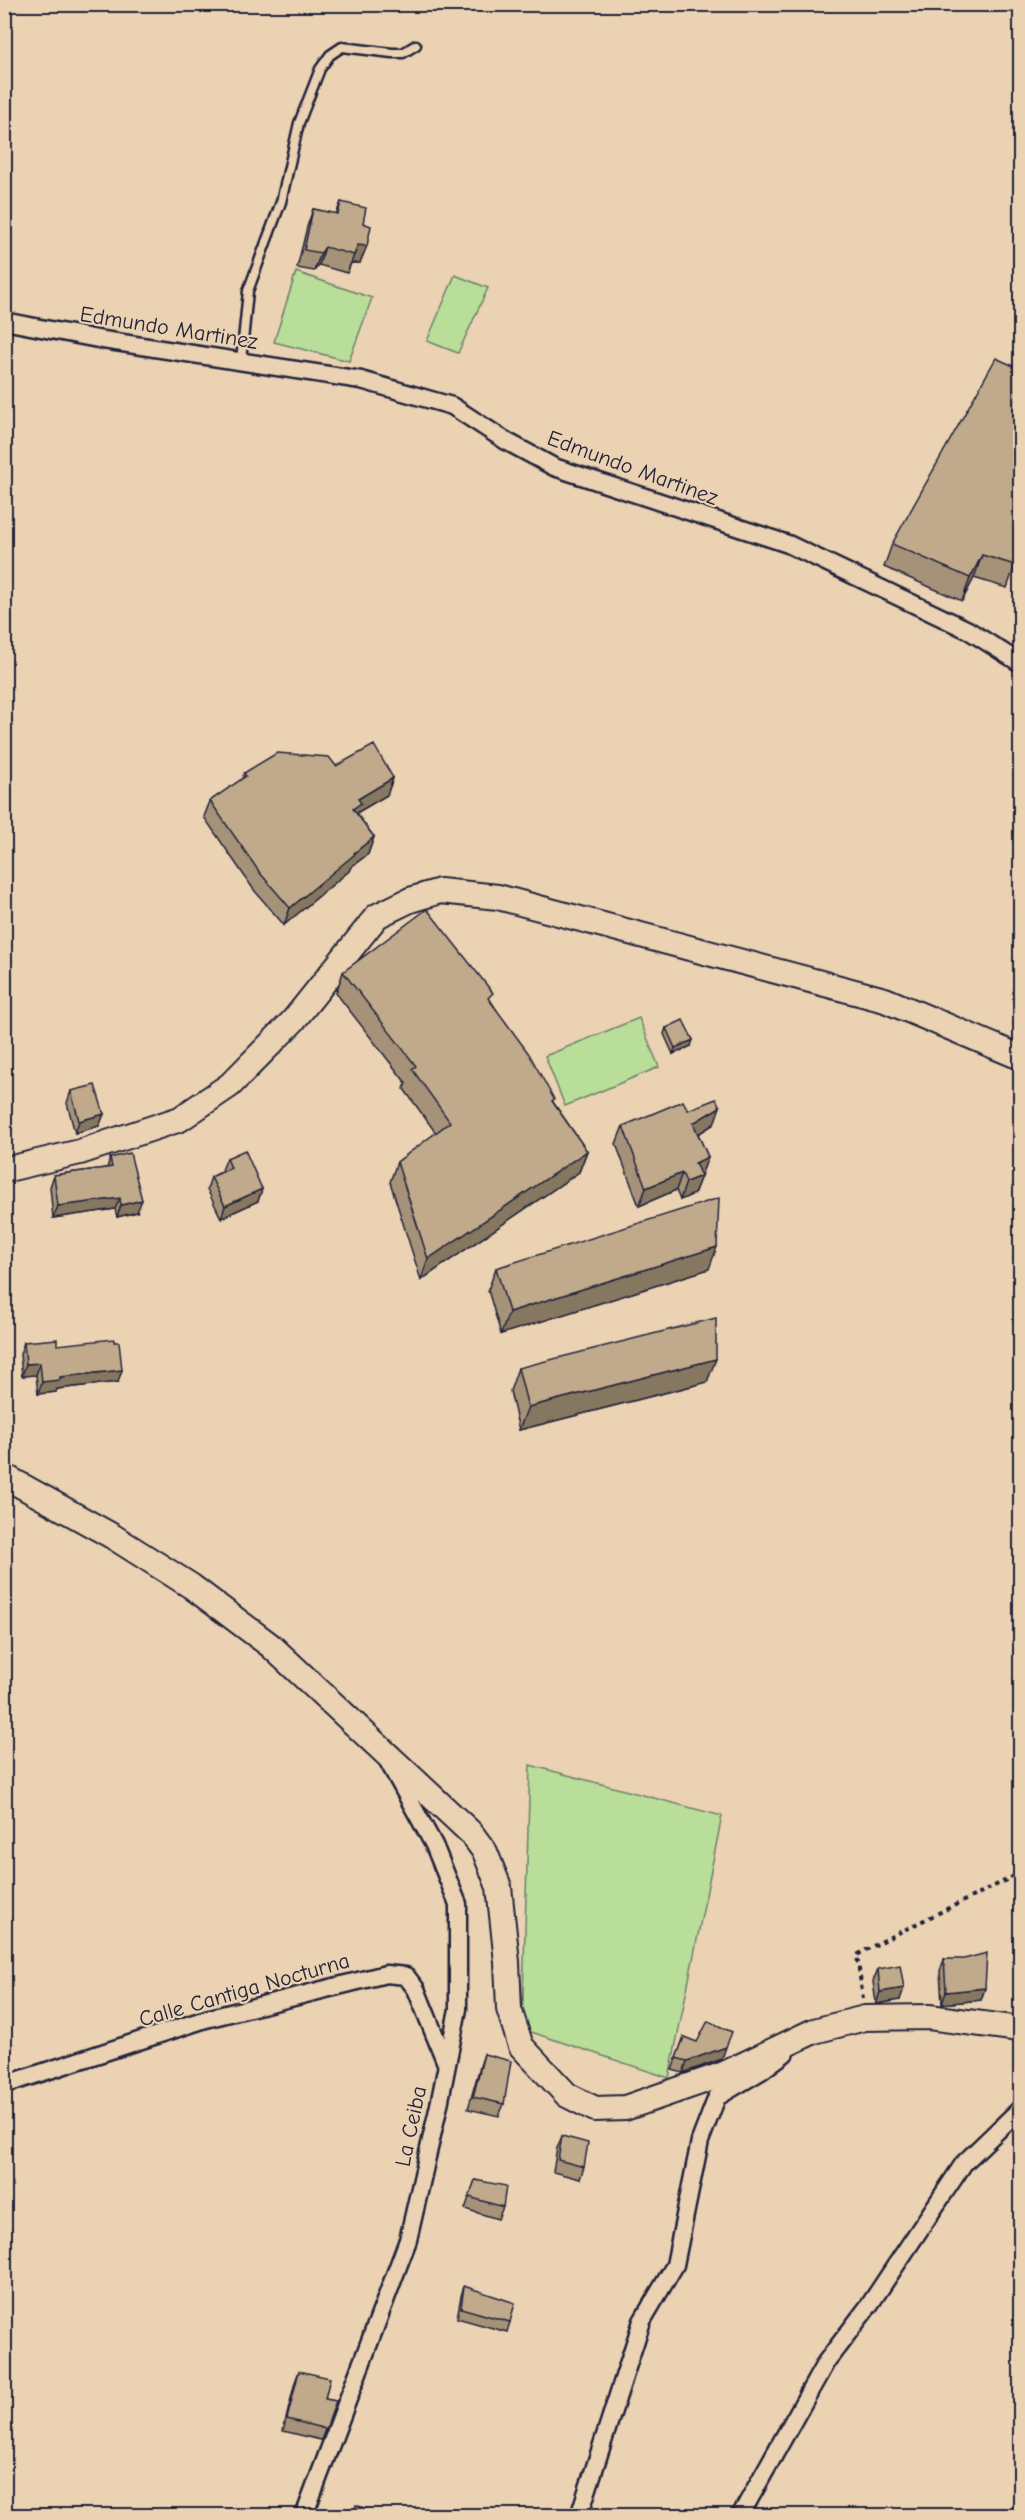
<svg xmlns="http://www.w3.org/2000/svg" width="1025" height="2520" viewBox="0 0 1025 2520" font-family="'Comic Neue',sans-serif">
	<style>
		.green { fill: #b8de99; stroke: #6d806a; stroke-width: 1.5 }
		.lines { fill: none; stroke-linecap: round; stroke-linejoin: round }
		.lane-casing { stroke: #22223b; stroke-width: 13 }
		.street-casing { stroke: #22223b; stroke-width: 21 }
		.secondary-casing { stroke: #22223b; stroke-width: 28 }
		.path { stroke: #22223b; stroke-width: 4; stroke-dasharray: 4.5 4.5; stroke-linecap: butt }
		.lane { stroke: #ead2b3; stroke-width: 8 }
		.street { stroke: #ead2b3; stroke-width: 16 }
		.secondary { stroke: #ead2b3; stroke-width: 24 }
		.wall { fill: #a59278; stroke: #22223b; stroke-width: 1.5 }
		.shaded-wall { fill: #867761; stroke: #22223b; stroke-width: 1.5 }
		.building { fill: #c0aa8b; stroke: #22223b; stroke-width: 1.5 }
		.labels { text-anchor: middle; stroke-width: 4.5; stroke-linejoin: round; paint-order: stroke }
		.street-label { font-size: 22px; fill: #22223b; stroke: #ead2b3 }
	</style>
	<rect width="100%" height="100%" fill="#ead2b3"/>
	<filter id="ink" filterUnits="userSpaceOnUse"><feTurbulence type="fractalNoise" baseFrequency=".0167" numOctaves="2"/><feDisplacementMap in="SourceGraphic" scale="12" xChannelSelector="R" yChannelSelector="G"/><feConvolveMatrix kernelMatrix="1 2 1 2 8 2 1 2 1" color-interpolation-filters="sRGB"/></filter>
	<g filter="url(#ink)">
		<g class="green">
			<path d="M296,272L372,298L349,361L274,342Z"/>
			<path d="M455,275L488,288L458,353L427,341Z"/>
			<path d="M639,1018L659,1067L565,1106L545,1056Z"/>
			<path d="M530,1765L722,1816L669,2078L522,2029Z"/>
		</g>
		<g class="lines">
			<defs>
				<path id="lane" d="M241,361L248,291L281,202L299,123L320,69L330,55L342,47L392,53H403L416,45"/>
				<g id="street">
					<path d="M4,321L103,340L361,380L452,406L506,441L554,467L788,544L968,630L1020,663"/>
					<path d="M4,2085L206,2019L386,1974L406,1976L416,1989L446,2063"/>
					<path d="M304,2516L408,2240L439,2105L458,2009V1904L434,1845L389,1763"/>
					<path d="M579,2516L642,2321L675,2265L700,2141L717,2097L761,2071L785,2053"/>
					<path d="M740,2516L826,2362L870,2304L964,2163L1020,2109"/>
				</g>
				<g id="secondary">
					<path d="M4,1170L80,1152L180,1119L230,1085L293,1021L377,916L410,900L440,891L498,897L885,1000L1020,1057"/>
					<path d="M4,1476L112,1536L191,1586L271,1646L471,1833L485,1852L499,1887L507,1962L509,2009L521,2046L567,2095L595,2109L625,2108L724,2074L814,2031L865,2018L929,2017L1020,2029"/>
				</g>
			</defs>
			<use href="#lane" class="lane-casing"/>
			<use href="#street" class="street-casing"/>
			<use href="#secondary" class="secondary-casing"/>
			<path class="path" d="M863,1999L857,1955C910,1925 966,1901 1020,1873"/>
			<use href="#lane" class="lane"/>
			<use href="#street" class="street"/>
			<use href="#secondary" class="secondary"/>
		</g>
		<g class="wall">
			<path d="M341,202L363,223L360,263H351L347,273L319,265L314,271L297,268L307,227L313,209L336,214Z"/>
			<path d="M1017,506L1015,565L1007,588L974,578L962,601L884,567L892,544Z"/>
			<path d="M336,766L393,778L387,795L358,812L357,814L374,837L368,854L351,867L349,871L284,925L254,890L204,817L210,801L242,779L244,773Z"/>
			<path d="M343,972L491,1001L553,1102L587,1151L579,1172L421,1280L390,1182L397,1162L436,1133L404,1089L406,1083L336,993Z"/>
			<path d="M666,1028L691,1046L673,1054L664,1034Z"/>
			<path d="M71,1091L104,1114L99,1126L75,1133L67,1103Z"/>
			<path d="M688,1110L714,1124L698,1134L708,1157L694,1194L680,1200L676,1190L639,1206L616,1144L623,1126Z"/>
			<path d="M110,1158L137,1212L117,1217L115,1209L53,1218L50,1187L54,1175L107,1168Z"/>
			<path d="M227,1158L262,1189L258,1201L221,1218L207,1189L211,1177L223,1171L222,1170Z"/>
			<path d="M496,1268L709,1269L501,1334L488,1290Z"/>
			<path d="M24,1342L57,1345L118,1382L57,1389L56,1392L38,1394L36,1375L22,1376L20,1354Z"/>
			<path d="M518,1368L707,1382L519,1430L510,1391Z"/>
			<path d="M944,1959L985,1988L981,2000L942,2004L940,1971Z"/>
			<path d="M878,1969L900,2000L876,2004L873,1981Z"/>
			<path d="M684,2037L722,2059L683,2073L672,2070Z"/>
			<path d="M484,2054L504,2104L499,2116L468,2109L480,2066Z"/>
			<path d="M562,2136L584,2167L580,2179L553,2172L557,2148Z"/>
			<path d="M475,2180L503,2207L498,2219L465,2209Z"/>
			<path d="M464,2286L510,2322L507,2332L457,2318L461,2296Z"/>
			<path d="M299,2371L325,2399L336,2401L321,2440L283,2431L295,2382Z"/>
		</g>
		<g class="shaded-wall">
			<path d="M358,245L367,246L360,263H351L347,273Z"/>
			<path d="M325,247L319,265L314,271L321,253Z"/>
			<path d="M982,555L974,578L962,601L970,578Z"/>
			<path d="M393,778L387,795L358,812L355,820L353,809L358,799Z"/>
			<path d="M374,837L368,854L351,867L349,871L284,925L290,908L354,853Z"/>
			<path d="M693,1040L691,1046L673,1054L675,1048Z"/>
			<path d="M720,1107L714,1124L687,1141L693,1123Z"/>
			<path d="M104,1114L99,1126L75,1133L79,1121Z"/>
			<path d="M587,1151L579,1172L421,1280L428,1259Z"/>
			<path d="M708,1157L701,1175L689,1180L695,1163Z"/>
			<path d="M682,1173L676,1190L639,1206L646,1188Z"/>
			<path d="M701,1176L694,1194L680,1200L686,1182Z"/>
			<path d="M262,1189L258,1201L221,1218L225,1206Z"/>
			<path d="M120,1198L115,1209L53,1218L58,1206Z"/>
			<path d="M142,1200L137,1212L117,1217L121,1205Z"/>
			<path d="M717,1247L709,1269L501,1334L509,1312Z"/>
			<path d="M716,1359L707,1382L519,1430L528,1407Z"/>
			<path d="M40,1363L36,1375L22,1376L26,1364Z"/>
			<path d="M122,1370L118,1382L57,1389L56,1392L38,1394L42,1382L60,1377Z"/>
			<path d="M904,1988L900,2000L876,2004L880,1992Z"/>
			<path d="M985,1988L981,2000L942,2004L946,1992Z"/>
			<path d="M726,2047L722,2059L683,2073L687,2061Z"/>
		</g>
		<g class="building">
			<path d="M341,202L366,208L363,223L371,226L367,246L358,245L354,255L325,247L321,253L304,250L313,209L338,214Z"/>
			<path d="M996,358L1020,369V495L1016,506L1020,507V547L1015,565L982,555L970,578L892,544Z"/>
			<path d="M374,745L393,778L358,799L361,803L353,809L374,837L354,853L355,854L290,908L260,873L210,801L246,776L244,773L277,753L329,757L336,766Z"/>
			<path d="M427,909L493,993L488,998L529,1054L554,1099L552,1101L587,1151L428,1259L397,1162L450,1122L412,1069L416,1066L343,972Z"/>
			<path d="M683,1020L693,1040L675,1048L666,1028Z"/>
			<path d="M95,1085L104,1114L79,1121L71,1091Z"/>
			<path d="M716,1099L720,1107L693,1123L708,1157L695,1163L701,1176L686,1182L682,1173L646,1188L623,1126L683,1101L688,1110Z"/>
			<path d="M245,1150L262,1189L225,1206L211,1177L231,1168L227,1158Z"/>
			<path d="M130,1153L142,1200L121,1205L120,1198L58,1206L54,1175L112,1167L110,1158Z"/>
			<path d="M719,1198L717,1247L509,1312L496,1268Z"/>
			<path d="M716,1318V1359L528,1407L518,1368Z"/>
			<path d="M57,1339V1345L114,1339V1342H119L122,1370L60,1377V1380L42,1382L40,1363L26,1364L24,1342Z"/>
			<path d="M987,1953L985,1988L946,1992L944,1959H964Z"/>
			<path d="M900,1965L904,1988L880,1992L878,1969Z"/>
			<path d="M708,2021L732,2032L726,2047L687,2061L676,2058L684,2037L697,2042Z"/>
			<path d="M484,2054L511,2061L504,2104L473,2097Z"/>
			<path d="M562,2136L588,2143L584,2167L558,2160Z"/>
			<path d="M475,2180L506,2186L503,2207L469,2197Z"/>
			<path d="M464,2286L515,2303L510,2322L461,2308Z"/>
			<path d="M299,2371L330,2378L325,2399L336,2401L326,2429L287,2419Z"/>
			<path d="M356,2505L374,2512L373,2516H353Z"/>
			<path d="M504,2514L528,2515L504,2516Z"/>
		</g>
	</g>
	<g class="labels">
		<g class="street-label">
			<text transform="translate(169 327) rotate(9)" y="8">Edmundo Martinez</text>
			<text transform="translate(633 467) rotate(20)" y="8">Edmundo Martinez</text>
			<text transform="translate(244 1989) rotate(-16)" y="8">Calle Cantiga Nocturna</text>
			<text transform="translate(410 2126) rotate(-78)" y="8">La Ceiba</text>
		</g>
	</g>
	<rect width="1025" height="2520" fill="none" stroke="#ead2b3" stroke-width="24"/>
	<rect x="12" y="12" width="1001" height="2496" fill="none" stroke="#22223b" stroke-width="2" filter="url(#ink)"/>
</svg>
